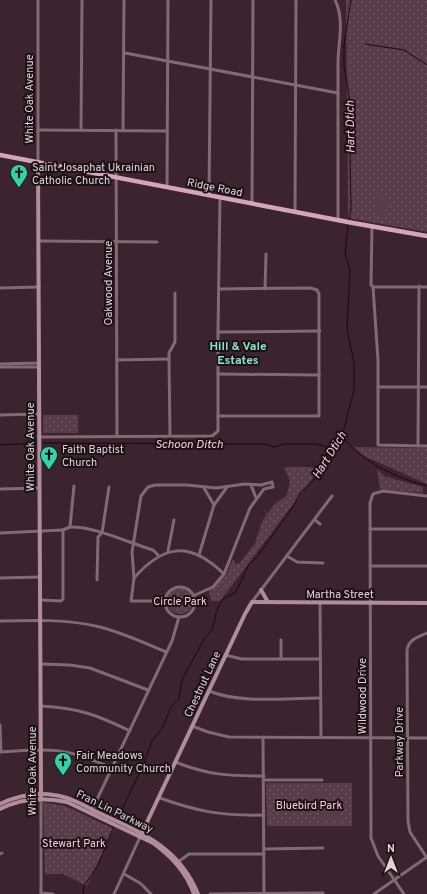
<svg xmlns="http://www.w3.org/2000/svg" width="427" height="894" viewBox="0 0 427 894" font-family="Overpass,sans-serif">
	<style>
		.park { fill: url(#park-dots) }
		.pitch { fill: #583c49 }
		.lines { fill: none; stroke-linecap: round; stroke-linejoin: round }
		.stream { stroke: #270116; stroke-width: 1 }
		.street { stroke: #806a73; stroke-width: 3 }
		.secondary { stroke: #b08c9c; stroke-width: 4 }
		.primary { stroke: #d5a6bb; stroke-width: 4.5 }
		.labels { text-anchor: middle; stroke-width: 4; stroke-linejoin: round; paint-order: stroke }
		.street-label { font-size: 11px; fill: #e2d1d8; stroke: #1b1115 }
		.poi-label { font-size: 11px; fill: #e2d1d8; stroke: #1b1115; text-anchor: start }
		.park-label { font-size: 11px; fill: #fbcbe0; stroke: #1b1115 }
		.water-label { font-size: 12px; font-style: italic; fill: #facadf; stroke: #1b1115 }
		.neighbourhood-label { font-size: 12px; font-weight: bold; fill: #86e3c3; stroke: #1b1115 }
	</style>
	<defs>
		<pattern id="park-dots" width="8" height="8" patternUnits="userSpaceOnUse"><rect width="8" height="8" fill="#583c49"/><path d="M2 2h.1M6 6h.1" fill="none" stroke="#705762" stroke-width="1.8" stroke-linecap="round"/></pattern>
	</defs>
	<rect width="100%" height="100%" fill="#3b232f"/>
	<g class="park">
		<path d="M346,0H427V232L348,218Z"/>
		<rect x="43" y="415" width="35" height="18"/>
		<path d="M353,447L427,448V484L364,456Z"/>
		<path d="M284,467H321L220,601H211L209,591L226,575L233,559L235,564L240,563L255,543L262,522L267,513L255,503L268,513L275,504L287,495L290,481Z"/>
		<path d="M377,469L384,476L423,487V493L380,489Z"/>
		<circle cx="180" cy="601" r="13"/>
		<path d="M266,783H352V826H267Z"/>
		<path d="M43,802L65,806L114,829L87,886L63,874H45Z"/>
	</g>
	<g class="pitch">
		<path d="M379,197L388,199L384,218L375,216Z"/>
		<path d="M312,788L325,792C324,805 315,810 302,805L308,789Z"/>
		<path d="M338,805L339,819L337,821L320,820L326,807Z"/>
	</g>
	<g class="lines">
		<g class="stream">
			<path d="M365,44L404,50L427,65"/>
			<path d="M349,220L351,209L349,95L344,66V45L351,0"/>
			<path d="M343,437C363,463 397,478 427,486"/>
			<path d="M43,443L264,444L274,447L285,444H316L327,447L334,445"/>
			<path d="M0,445L36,443"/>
			<path d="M117,820L142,768L152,741L163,727L171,707L179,699L182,680L204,639L213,628L216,613L219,605L223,599L236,592L248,566L260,553L294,505L300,493L317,477L329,451L342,436L354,390V363L347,329L350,269L345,254L348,225"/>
			<path d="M83,894L84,886L98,865L114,826"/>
		</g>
		<g class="street">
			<path d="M335,0C345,19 338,43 338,63C338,116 338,168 338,220"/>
			<path d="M125,53L338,93"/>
			<path d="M38,130L167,131"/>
			<path d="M81,130L82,0"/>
			<path d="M116,130L117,435"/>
			<path d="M123,130L124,0"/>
			<path d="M38,162V0"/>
			<path d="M167,187L168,0"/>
			<path d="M209,195L211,0"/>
			<path d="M252,204L253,0"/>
			<path d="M295,212L296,0"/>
			<path d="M372,226L371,285L373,287L378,360V445L427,446"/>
			<path d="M39,241L157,242"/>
			<path d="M373,287H427"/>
			<path d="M0,288L39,287"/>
			<path d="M265,289L266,254"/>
			<path d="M218,332L320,331"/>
			<path d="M117,360L169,359"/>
			<path d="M0,364L39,363"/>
			<path d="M0,367H39"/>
			<path d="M218,374L319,375"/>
			<path d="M378,387H427"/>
			<path d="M0,415L39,414"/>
			<path d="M218,416H319V294L317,290L311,288L219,289"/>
			<path d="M170,436L169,359V353L175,342V293"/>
			<path d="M39,437L212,436L218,431V332L220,197"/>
			<path d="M418,446L419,286"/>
			<path d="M251,485L256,498"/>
			<path d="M0,489L39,488"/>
			<path d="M214,505L227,487"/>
			<path d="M315,520L320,524"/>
			<path d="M70,527C94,526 129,543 153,550L158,555"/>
			<path d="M370,529H427"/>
			<path d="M0,533L63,530"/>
			<path d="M168,551L174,520"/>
			<path d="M199,555L214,505L204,488"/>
			<path d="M287,556L297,562L323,563"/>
			<path d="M370,566H427"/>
			<path d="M0,578L40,577"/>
			<path d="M134,578C164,544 190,541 224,574"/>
			<path d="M97,580L98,537L102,533L109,487"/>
			<circle cx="180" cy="602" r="15"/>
			<path d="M41,600L61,601L63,599V530L70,527L74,486"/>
			<path d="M165,601H131L134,578L132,552L141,496L148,487L155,485H187L216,488L245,484L261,485L272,482L273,487L264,489L250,508L224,574L213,587L195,595"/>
			<path d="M252,602L332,496"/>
			<path d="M320,602L321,737"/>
			<path d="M0,621C33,620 68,619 100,627C123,633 145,643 166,652"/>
			<path d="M427,633C418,637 409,639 407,650L408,821L410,832L427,858"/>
			<path d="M281,640V659"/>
			<path d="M225,655L242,659H320"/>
			<path d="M41,664L70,665L90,668L148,690"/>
			<path d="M209,691C241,704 285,698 320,698"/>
			<path d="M41,706C79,708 97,715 130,731"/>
			<path d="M0,725L1,752"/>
			<path d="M192,726L208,732L229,737L427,738"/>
			<path d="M263,737L264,894"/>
			<path d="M0,752C48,748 67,747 111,768"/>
			<path d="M175,762C209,775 227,776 264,776"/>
			<path d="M264,780H322"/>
			<path d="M41,798V894"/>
			<path d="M160,798C199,812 222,816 264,815"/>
			<path d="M92,810L172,641L179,617"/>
			<path d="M264,849L323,848"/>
			<path d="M0,854L2,853"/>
			<path d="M178,862L189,854H264"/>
			<path d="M124,874L140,883L151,894"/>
			<path d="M41,893L53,894"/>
			<path d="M114,894L140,837"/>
			<path d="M210,894L323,893"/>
			<path d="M374,894L427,857"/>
			<path d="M404,894L378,856L371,838L370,503L373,494L383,491L427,496"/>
		</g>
		<g class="secondary">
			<path d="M38,162L41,798"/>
			<path d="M261,590L268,602"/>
			<path d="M0,804C17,796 35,792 54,795C70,797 85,806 99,813C142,833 179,847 198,894"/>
			<path d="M0,809C22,798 43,797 67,802L153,843C172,857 186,872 194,894"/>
			<path d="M140,837L245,614L252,602L427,603"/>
		</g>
		<path class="primary" d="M0,155L353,223L427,236"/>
	</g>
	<defs>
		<symbol id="church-pin" viewBox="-11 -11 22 30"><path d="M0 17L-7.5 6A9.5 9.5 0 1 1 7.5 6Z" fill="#2fd4aa" stroke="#1b1115"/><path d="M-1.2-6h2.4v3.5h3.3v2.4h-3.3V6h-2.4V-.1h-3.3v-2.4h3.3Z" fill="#111"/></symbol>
	</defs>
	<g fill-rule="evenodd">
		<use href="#church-pin" x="9" y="163" width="20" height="27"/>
		<use href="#church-pin" x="39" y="445" width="20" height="27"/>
		<use href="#church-pin" x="53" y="751" width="20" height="27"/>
	</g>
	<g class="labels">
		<g class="street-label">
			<text transform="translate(29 99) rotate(-90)" y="4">White Oak Avenue</text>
			<text transform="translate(215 187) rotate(11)" y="4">Ridge Road</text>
			<text transform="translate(108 283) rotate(-90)" y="4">Oakwood Avenue</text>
			<text transform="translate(30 447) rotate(-90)" y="4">White Oak Avenue</text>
			<text x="340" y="598">Martha Street</text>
			<text transform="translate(202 684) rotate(-65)" y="4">Chestnut Lane</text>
			<text transform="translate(362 696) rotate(-90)" y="4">Wildwood Drive</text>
			<text transform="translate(399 742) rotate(-90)" y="4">Parkway Drive</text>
			<text transform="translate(32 771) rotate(-90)" y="4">White Oak Avenue</text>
			<text transform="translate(115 811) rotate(26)" y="4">Fran Lin Parkway</text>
		</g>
		<g class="poi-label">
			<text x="32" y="171">Saint Josaphat Ukrainian<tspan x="32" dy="13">Catholic Church</tspan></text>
			<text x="62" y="453">Faith Baptist<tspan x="62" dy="13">Church</tspan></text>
			<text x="76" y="759">Fair Meadows<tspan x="76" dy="13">Community Church</tspan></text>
		</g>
		<g class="park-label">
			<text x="180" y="605">Circle Park</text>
			<text x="309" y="809">Bluebird Park</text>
			<text x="74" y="847">Stewart Park</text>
		</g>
		<g class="water-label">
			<text transform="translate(350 127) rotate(-91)" y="4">Hart Dtich</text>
			<text x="189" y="448">Schoon Ditch</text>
			<text transform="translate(329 455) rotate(-58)" y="4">Hart Dtich</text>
		</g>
		<g class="neighbourhood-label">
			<text x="238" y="350">Hill &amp; Vale<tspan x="238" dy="14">Estates</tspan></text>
		</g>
	</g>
	<g transform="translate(391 858)" stroke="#1b1115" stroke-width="3" paint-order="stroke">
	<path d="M0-3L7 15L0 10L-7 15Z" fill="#e2d1d8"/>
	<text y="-6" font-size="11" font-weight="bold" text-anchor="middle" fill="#e2d1d8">N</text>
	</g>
</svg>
